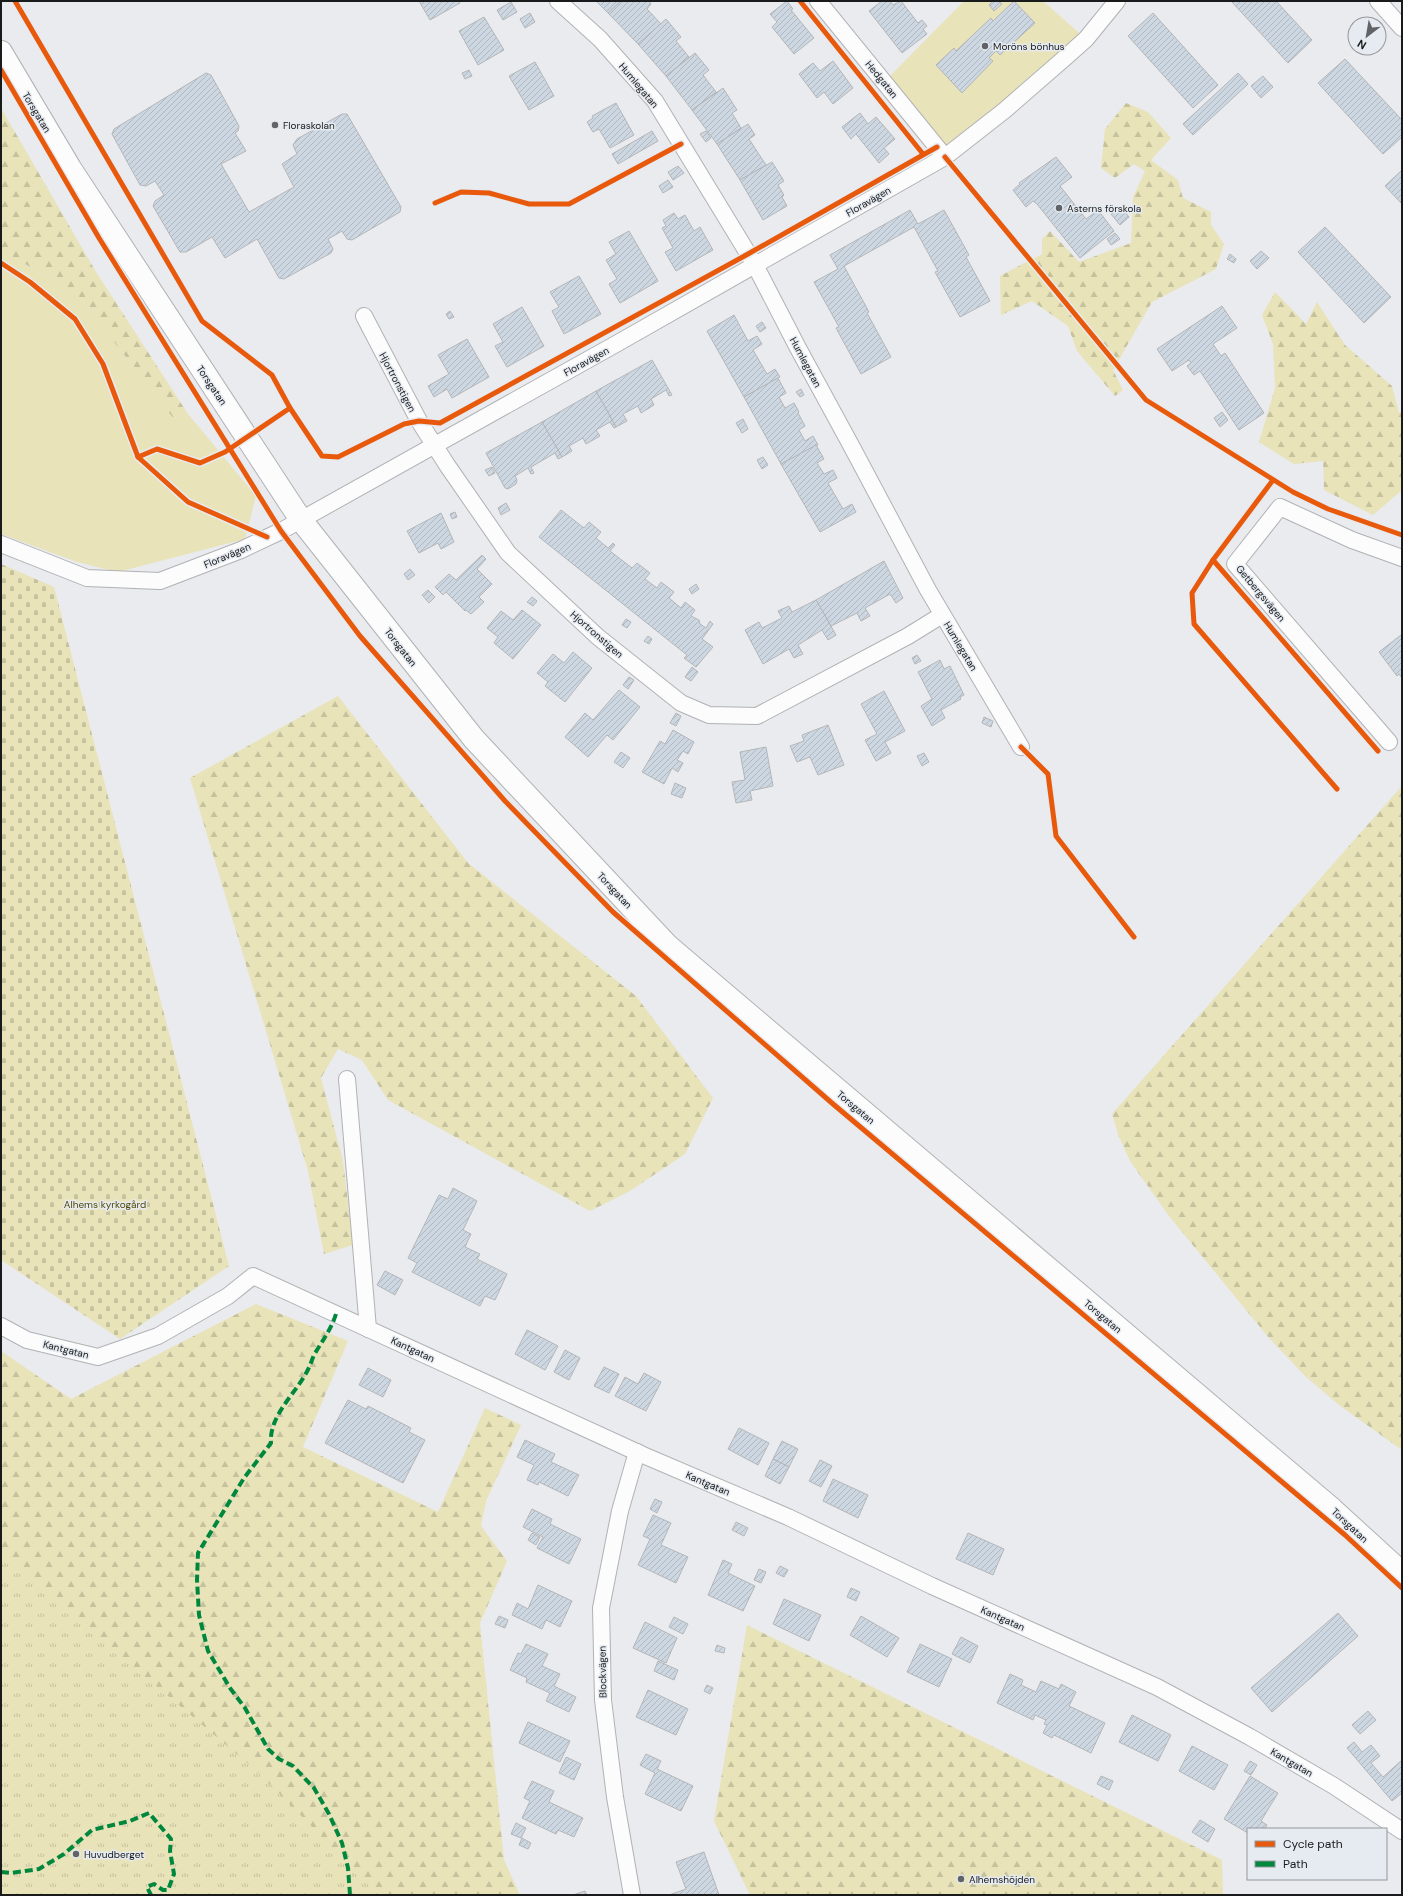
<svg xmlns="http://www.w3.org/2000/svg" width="1403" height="1896" viewBox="0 0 1403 1896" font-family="'DM Sans',sans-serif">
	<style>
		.grass { fill: #e8e3b9 }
		.forest { fill: url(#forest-firs) }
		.cemetery { fill: url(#cemetery-stones) }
		.park { fill: url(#park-tufts) }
		.building { fill: url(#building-hatch); stroke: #b4b6b8 }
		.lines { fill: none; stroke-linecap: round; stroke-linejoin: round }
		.street-casing { stroke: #b0b2b5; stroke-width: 18 }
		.secondary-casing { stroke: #b0b2b5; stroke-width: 24 }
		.street { stroke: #fcfcfc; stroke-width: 16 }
		.secondary { stroke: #fcfcfc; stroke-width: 22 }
		.quiet { stroke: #00873e; stroke-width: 4; stroke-dasharray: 8 4; stroke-linecap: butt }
		.cycleway-casing { stroke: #e6ebf1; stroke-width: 8 }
		.cycleway { stroke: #e8590c; stroke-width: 5 }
		.poi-dot { fill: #616366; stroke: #e6ebf1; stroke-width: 1.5 }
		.labels { text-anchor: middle; stroke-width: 3; stroke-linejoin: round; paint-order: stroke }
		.poi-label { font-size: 10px; fill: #181a1c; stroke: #e6ebf1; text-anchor: start }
		.street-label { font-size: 10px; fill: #181a1c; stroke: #e6ebf1 }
		.park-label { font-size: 10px; fill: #514904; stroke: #e6ebf1 }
	</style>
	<defs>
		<pattern id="forest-firs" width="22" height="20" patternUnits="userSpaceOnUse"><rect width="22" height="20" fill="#e8e3b9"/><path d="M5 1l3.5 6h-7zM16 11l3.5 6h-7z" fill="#c6c29e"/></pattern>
		<pattern id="cemetery-stones" width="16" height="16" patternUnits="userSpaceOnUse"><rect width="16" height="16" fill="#e8e3b9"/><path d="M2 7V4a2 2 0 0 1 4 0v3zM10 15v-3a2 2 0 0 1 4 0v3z" fill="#c6c29e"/></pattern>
		<pattern id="park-tufts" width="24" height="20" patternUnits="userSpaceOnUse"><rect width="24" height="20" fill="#e8e3b9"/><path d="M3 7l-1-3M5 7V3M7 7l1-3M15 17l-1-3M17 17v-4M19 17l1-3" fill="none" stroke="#c6c29e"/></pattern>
		<pattern id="building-hatch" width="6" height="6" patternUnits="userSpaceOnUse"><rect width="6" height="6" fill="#cdd7e2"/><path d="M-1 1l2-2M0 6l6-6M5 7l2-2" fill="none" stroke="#afb8c1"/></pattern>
	</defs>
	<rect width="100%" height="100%" fill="#e9ebee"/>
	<g class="grass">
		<path d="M964,1H1043L1086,39L945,157L884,82Z"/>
		<path d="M1,250L77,294L174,419L188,414L256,496L245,539L118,572L77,562L1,534Z"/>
	</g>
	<g class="forest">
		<path d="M1126,103L1148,112L1171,138L1151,160L1178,180L1183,198L1211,212V225L1224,244L1216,269L1152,302L1113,370L1123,390L1115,396L1077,351L1068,326L1032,301L1001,315L1000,276L1042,254V239L1050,231L1079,262L1131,243L1133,197L1145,171L1134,164L1115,178L1101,168L1105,129Z"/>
		<path d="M1,108L96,272L188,414L174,419L77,294L1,250Z"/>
		<path d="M1275,292L1306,324L1317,302L1345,345L1392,386L1399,413L1402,411V490L1373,515L1324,490L1323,461L1294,464L1259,442L1275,388L1273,344L1262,315Z"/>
		<path d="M338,696L468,863L636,996L713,1098L685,1154L630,1191L590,1211L388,1100L362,1060L338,1049L321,1078L343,1161L353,1245L324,1254L308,1171L190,778Z"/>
		<path d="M1402,786V1450L1339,1405L1305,1376L1269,1338L1169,1216L1130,1161L1119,1137L1112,1114Z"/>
		<path d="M256,1304L348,1341L303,1447L438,1512L485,1408L521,1425L486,1501L481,1526L507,1561L480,1623L504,1860L520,1895H1V1351L71,1399Z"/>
		<path d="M747,1625L1222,1860L1223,1895H750L714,1821Z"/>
	</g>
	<path class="cemetery" d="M1,564L54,587L229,1266L120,1339L1,1260Z"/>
	<path class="park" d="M1,1555L258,1772L379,1895H1Z"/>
	<g class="building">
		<path d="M419,1H459L460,3L430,20Z"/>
		<path d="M596,1H621L608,13Z"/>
		<path d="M621,1H649L651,4L647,9L661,24L638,44L608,13Z"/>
		<path d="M787,1L793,9L791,10L814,38L794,54L772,27L777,22L770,14Z"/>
		<path d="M882,1H890L893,5L901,1L918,23L922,20L927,26L923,29L927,34L902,53L869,11Z"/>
		<path d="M993,1H999L1002,4L994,11L989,5Z"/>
		<path d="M1014,1L1035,23L1000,55L996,51L989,58L993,61L962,93L936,65L954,48L956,51L991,18L993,21Z"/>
		<path d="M1231,1H1276L1312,40L1288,63Z"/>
		<path d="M511,2L517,12L503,20L497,10Z"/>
		<path d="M530,13L535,22L525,28L520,19Z"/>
		<path d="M1153,13L1218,85L1193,108L1128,36Z"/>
		<path d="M484,17L504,50L478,65L459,31Z"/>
		<path d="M666,19L681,37L676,41L689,57L666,76L638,44Z"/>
		<path d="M695,53L709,70L703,75L716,92L692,110L666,76Z"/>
		<path d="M1345,59L1402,120V137L1383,154L1318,83Z"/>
		<path d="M833,61L853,88L833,104L824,92L817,98L799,74L813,63L820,71Z"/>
		<path d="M535,62L554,96L529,110L509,76Z"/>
		<path d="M469,70L472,76L465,79L462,73Z"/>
		<path d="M206,73L211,75L239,126L238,131L235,133L246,151L221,164L249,212L294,187L282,164L297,154L293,145L297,139L342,114H347L401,207L400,212L352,240L347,239L342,231L328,239L333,249L331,253L284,279L279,278L257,239L225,258L212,237L186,252H180L153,206L155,201L164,195L155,181L146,186L140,185L112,134L114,129Z"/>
		<path d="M1238,73L1248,84L1193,135L1183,124Z"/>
		<path d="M1263,76L1273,87L1261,98L1251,86Z"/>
		<path d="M723,88L737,110L732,113L741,128L717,144L692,110Z"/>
		<path d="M616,103L634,135L610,148L599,129L593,132L587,122L593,118L592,116Z"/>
		<path d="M860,113L868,124L876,117L895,139L884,148L889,154L879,163L856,134L851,139L842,127Z"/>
		<path d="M748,124L755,135L749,139L766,165L740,180L717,144Z"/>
		<path d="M652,131L658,141L618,164L612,154Z"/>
		<path d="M706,131L711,138L706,142L700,134Z"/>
		<path d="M1056,157L1072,177L1060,186L1086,219L1098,210L1114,231L1080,258L1037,204L1033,201L1026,207L1013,190L1020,184L1019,183Z"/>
		<path d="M772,162L784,181L778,185L784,195L782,197L787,206L763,220L740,180Z"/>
		<path d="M678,166L684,173L673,180L668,172Z"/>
		<path d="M1402,170V204L1385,186Z"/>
		<path d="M668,180L673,187L663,193L659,186Z"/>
		<path d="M1120,206L1129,217L1120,225L1111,214Z"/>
		<path d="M910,210L918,224L944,210L969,255L966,257L990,301L960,317L935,272L938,271L914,227L844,266L869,312L867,313L891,357L861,374L836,328L839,327L814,282L838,269L830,255Z"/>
		<path d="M674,213L678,219L685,215L694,231L700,227L713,250L676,271L665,252L673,248L662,228L666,226L663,220Z"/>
		<path d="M1325,227L1391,297L1364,323L1298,252Z"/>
		<path d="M629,231L658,281L620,303L609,284L617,279L606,260L616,254L609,242Z"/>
		<path d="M1115,233L1120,239L1111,245L1107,239Z"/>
		<path d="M1261,251L1269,258L1257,269L1250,261Z"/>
		<path d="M1230,254L1236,259L1234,263L1227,259Z"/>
		<path d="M579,276L601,314L564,334L552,311L559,307L550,292Z"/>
		<path d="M1222,306L1237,328L1213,344L1221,356L1225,353L1264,413L1239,430L1200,371L1194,375L1187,366L1191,363L1189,360L1172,371L1157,349Z"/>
		<path d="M522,307L544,346L507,367L495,346L503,342L493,324Z"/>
		<path d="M450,311L454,317L449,319L446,314Z"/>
		<path d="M734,315L748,341L757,336L762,344L753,350L767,374L775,369L780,377L744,397L707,331Z"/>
		<path d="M762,322L766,328L760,332L756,326Z"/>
		<path d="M467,339L489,377L452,398L447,389L434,397L428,386L449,374L438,355Z"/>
		<path d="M652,360L672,395L669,396L666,390L651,399L654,405L641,413L638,406L623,414L627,421L616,427L596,391Z"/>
		<path d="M778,378L786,393L779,397L785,408L794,403L799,412L798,413L805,426L799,430L805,441L813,436L818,445L781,464L744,397Z"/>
		<path d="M801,389L804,395L800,397L796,392Z"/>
		<path d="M596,391L616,427L614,428L610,422L596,430L600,436L586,444L583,438L569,446L572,451L562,457L542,422Z"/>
		<path d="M1222,412L1228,420L1220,427L1214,418Z"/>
		<path d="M743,419L748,429L742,433L736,423Z"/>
		<path d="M542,422L562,457L558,459L555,453L531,467L534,473L531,474L528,468L515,476L517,480L516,484L508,489L505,488L486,453Z"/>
		<path d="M816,445L824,459L817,463L824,474L833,470L837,478L828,483L843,509L852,504L856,512L820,532L781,464Z"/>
		<path d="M763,457L768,465L762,469L757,460Z"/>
		<path d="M492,467L495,473L489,476L485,470Z"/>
		<path d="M506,503L510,510L501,515L498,508Z"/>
		<path d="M561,510L584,528L589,522L601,532L596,538L608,548L613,543L615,545L610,551L632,568L637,563L650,573L645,579L657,588L661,582L674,592L669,598L681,608L685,602L695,610L691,616L699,620L700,624L706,628L710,621L713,624L702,639L713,647L696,667L684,658L687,655L539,537Z"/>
		<path d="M455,512L457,517L452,519L450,514Z"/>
		<path d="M441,513L454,542L441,549L438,543L419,553L407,531Z"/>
		<path d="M482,555L486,559L477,569L492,584L479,597L484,602L471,614L466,610L465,611L446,592L443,595L435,587L449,574L456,580Z"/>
		<path d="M884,561L903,598L896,603L890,594L865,608L870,616L861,621L857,613L831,626L816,600Z"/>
		<path d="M410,569L415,575L408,580L404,574Z"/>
		<path d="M696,584L699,589L692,594L689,589Z"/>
		<path d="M428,590L435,597L429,603L422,595Z"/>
		<path d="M532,597L537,601L533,606L527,602Z"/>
		<path d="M816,600L836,635L828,640L822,630L798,645L803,654L794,658L789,649L763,664L745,630L759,622L762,628L782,618L778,611L789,606L792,612Z"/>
		<path d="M522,610L541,625L513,659L494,643L498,637L487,628L501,611L513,620Z"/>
		<path d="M626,619L631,622L627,628L622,625Z"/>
		<path d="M1401,635L1402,637V678L1399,674L1397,676L1379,652Z"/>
		<path d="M648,636L652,639L649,644L644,641Z"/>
		<path d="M573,652L592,668L565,702L545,686L548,682L537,673L553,654L564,663Z"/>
		<path d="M917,655L921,661L915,664L912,658Z"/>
		<path d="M940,660L944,669L950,666L964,695L960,697L961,699L941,710L945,718L932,726L921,706L932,699L918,672Z"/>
		<path d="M692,667L698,672L691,681L685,677Z"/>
		<path d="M629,677L634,680L628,689L623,685Z"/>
		<path d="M619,690L640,707L613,740L607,735L588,757L565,737L585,713L593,720Z"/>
		<path d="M884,691L905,731L885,742L891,753L876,761L865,740L877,734L861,704Z"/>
		<path d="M676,713L681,716L676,726L670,723Z"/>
		<path d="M984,717L993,721L991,727L982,723Z"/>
		<path d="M828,725L844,765L818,775L810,757L797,762L790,746L804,741L802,735Z"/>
		<path d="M673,730L694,742L688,754L683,751L677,760L683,763L678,772L672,768L664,784L642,772L660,741L665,744Z"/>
		<path d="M766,747L773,786L750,791L752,800L736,803L732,782L745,780L740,752Z"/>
		<path d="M621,752L630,758L623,768L614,762Z"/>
		<path d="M924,753L929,762L922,766L917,756Z"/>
		<path d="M675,783L686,788L682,798L671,794Z"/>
		<path d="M453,1188L477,1201L463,1230L471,1234L465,1247L480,1254L477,1259L507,1274L495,1300L485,1296L480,1306L412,1272L417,1263L408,1258L439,1195L448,1199Z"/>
		<path d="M385,1271L403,1280L395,1295L377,1285Z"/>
		<path d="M527,1330L558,1346L545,1370L515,1354Z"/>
		<path d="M565,1350L580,1358L569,1380L554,1372Z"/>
		<path d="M604,1367L619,1374L609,1393L594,1386Z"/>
		<path d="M368,1368L391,1380L383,1397L359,1385Z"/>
		<path d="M644,1373L661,1382L646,1411L615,1396L625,1377L638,1384Z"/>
		<path d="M348,1400L366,1409L368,1406L411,1428L409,1432L425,1440L403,1483L325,1443Z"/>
		<path d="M739,1428L769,1443L758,1465L728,1449Z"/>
		<path d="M525,1440L555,1454L551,1462L579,1475L568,1496L539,1482L538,1485L527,1480L534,1465L517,1457Z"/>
		<path d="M782,1441L798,1449L789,1467L773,1459Z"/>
		<path d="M773,1459L789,1467L780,1484L765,1476Z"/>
		<path d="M820,1460L832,1466L821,1487L809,1481Z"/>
		<path d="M833,1479L868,1495L858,1518L823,1501Z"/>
		<path d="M655,1499L662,1502L657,1513L650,1509Z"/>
		<path d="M532,1509L552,1519L550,1524L581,1539L569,1564L537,1548L543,1537L523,1527Z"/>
		<path d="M653,1515L671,1523L661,1545L688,1557L676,1583L638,1565L650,1539L643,1536Z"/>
		<path d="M736,1522L748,1528L744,1536L732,1530Z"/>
		<path d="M532,1533L540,1537L536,1545L528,1540Z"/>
		<path d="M968,1533L1004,1549L993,1575L956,1559Z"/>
		<path d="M723,1560L732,1564L728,1573L755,1586L743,1611L708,1595Z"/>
		<path d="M780,1566L788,1570L784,1577L776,1573Z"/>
		<path d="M759,1569L766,1572L761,1583L754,1580Z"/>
		<path d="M538,1585L572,1601L560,1627L546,1620L542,1629L512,1615L517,1603L528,1609Z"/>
		<path d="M851,1588L860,1592L856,1601L847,1597Z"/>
		<path d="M784,1599L821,1615L809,1641L773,1624Z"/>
		<path d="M1338,1613L1358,1636L1272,1712L1251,1688Z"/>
		<path d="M499,1616L508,1620L505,1628L495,1624Z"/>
		<path d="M861,1616L899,1638L887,1657L850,1635Z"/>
		<path d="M674,1617L688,1624L683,1634L669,1627Z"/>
		<path d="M645,1622L677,1638L666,1663L633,1648Z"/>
		<path d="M961,1637L978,1646L970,1663L952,1654Z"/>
		<path d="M526,1644L548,1654L542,1666L560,1674L554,1686L576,1697L569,1712L546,1701L550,1693L526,1682L527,1678L510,1670L518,1653L521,1654Z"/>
		<path d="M920,1644L952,1659L939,1687L907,1672Z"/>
		<path d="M717,1645L725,1648L724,1653L715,1651Z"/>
		<path d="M658,1661L678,1670L674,1680L654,1671Z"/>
		<path d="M1010,1674L1023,1680L1021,1685L1036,1692L1041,1681L1059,1689L1061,1684L1076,1692L1069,1706L1105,1723L1091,1753L1054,1735L1052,1738L1043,1733L1047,1725L1044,1724L1046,1720L1035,1715L1033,1720L997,1703Z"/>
		<path d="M707,1685L713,1688L710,1694L704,1691Z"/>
		<path d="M648,1690L688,1709L676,1735L636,1717Z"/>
		<path d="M1368,1711L1376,1720L1360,1734L1352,1725Z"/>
		<path d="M1132,1715L1171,1735L1158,1761L1119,1742Z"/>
		<path d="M528,1722L570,1741L560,1762L519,1743Z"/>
		<path d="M1354,1742L1362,1752L1371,1745L1380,1756L1371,1763L1383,1777L1402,1760V1793L1392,1801L1347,1748Z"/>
		<path d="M1192,1746L1228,1765L1214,1790L1179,1771Z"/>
		<path d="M646,1754L661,1761L657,1769L693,1786L681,1811L645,1794L655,1773L640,1765Z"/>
		<path d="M566,1757L581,1764L574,1780L559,1773Z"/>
		<path d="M1250,1761L1257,1765L1251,1775L1244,1771Z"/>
		<path d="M1101,1776L1113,1781L1109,1790L1097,1784Z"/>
		<path d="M1250,1776L1278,1793L1261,1821L1267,1825L1265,1829H1248V1833L1224,1819Z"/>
		<path d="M532,1781L554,1791L549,1802L583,1818L574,1837L558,1830L556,1834L522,1818L530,1801L524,1798Z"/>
		<path d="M1200,1820L1215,1829L1208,1842L1192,1832Z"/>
		<path d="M516,1823L526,1828L521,1838L511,1834Z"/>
		<path d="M522,1838L531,1843L528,1849L519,1845Z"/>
		<path d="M704,1852L719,1895H669L686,1889L676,1862Z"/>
		<path d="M585,1891L587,1895H573Z"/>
	</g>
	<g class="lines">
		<defs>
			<g id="street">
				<path d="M558,1L600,39L655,101L755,265L798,348L853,449L928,590L1021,747"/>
				<path d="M818,1L945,157"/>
				<path d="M1378,1L1402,28"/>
				<path d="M364,316L419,421L447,465L508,553L598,637L681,703L709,715L757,716L908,636L942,615"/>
				<path d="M1,544L87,578L160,581L241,550L281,531L616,344L945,157L1005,110L1067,56L1086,39L1117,1"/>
				<path d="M1389,742L1235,564L1280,507L1352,540L1402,558"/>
				<path d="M347,1079L368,1329"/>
				<path d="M1,1326L27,1340L98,1357L158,1336L228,1296L253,1276L643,1455L788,1517L932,1586L1157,1687L1250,1737L1334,1786L1402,1831"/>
				<path d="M632,1895L615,1797L603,1700L601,1608L620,1511L637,1452"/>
			</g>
			<path id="secondary" d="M1,52L70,168L301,520L474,739L668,946L1332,1509L1402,1573"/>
		</defs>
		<use href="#street" class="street-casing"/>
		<use href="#secondary" class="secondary-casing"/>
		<use href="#street" class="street"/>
		<use href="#secondary" class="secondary"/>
		<g class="quiet">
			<path d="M336,1314C331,1330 322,1341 314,1355C311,1362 309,1369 305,1375C293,1396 269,1417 271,1443L244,1478L198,1553L197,1580L199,1615L208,1651L230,1688L245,1708L268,1749L279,1759L293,1766L314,1788L329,1814L342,1843L348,1868L350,1895"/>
			<path d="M1,1872L11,1873L39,1869L64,1854L92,1830L130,1821L149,1813L171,1839L170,1851L174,1874L168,1890H163L154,1884L147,1887L151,1895"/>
		</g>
		<defs>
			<g id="cycleway">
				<path d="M15,1L202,321L272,375L290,408"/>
				<path d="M800,1L923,154"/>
				<path d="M1,70L99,238L281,531L360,636L505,801L613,912L833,1104L1345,1535L1402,1588"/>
				<path d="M945,157L1146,400L1293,492L1328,509L1402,535"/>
				<path d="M435,203L461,192L489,193L529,204H569L681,144"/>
				<path d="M1,263L30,282L75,319L103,364L138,457L188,502L267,537"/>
				<path d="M138,457L157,449L200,463L225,452L290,408L322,456L338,457L404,424L419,421L440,423L748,254L937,147"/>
				<path d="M1273,480L1213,560L1192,593L1194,624L1337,789"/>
				<path d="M1213,560L1378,751"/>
				<path d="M1021,747L1048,774L1056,836L1134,937"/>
			</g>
		</defs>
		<use href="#cycleway" class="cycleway-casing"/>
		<use href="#cycleway" class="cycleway"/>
	</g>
	<g class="poi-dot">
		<circle cx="985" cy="46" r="4"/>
		<circle cx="275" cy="125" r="4"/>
		<circle cx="1059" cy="208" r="4"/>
		<circle cx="76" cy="1854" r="4"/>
		<circle cx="961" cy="1879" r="4"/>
	</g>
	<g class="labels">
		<g class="poi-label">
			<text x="993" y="50">Moröns bönhus</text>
			<text x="283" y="129">Floraskolan</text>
			<text x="1067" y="212">Asterns förskola</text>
			<text x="84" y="1858">Huvudberget</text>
			<text x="969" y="1883">Alhemshöjden</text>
		</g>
		<g class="street-label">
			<text transform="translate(882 79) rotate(51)" y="4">Hedgatan</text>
			<text transform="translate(639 85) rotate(50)" y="4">Humlegatan</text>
			<text transform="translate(37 112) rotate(59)" y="4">Torsgatan</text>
			<text transform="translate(868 201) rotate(-30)" y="4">Floravägen</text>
			<text transform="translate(586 361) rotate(-29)" y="4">Floravägen</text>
			<text transform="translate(806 362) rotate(62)" y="4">Humlegatan</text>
			<text transform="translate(398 382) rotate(62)" y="4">Hjortronstigen</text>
			<text transform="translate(212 385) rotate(56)" y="4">Torsgatan</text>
			<text transform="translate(227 555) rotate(-23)" y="4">Floravägen</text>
			<text transform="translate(1261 593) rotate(50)" y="4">Getbergsvägen</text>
			<text transform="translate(597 634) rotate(41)" y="4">Hjortronstigen</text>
			<text transform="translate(961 646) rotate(59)" y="4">Humlegatan</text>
			<text transform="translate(401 647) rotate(52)" y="4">Torsgatan</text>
			<text transform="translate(615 890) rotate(47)" y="4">Torsgatan</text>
			<text transform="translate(856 1107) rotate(40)" y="4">Torsgatan</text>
			<text transform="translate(1103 1316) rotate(40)" y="4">Torsgatan</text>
			<text transform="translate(66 1349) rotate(14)" y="4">Kantgatan</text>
			<text transform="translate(413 1349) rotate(25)" y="4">Kantgatan</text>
			<text transform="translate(708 1483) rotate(23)" y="4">Kantgatan</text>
			<text transform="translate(1350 1525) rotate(43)" y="4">Torsgatan</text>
			<text transform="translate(1003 1618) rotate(24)" y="4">Kantgatan</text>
			<text transform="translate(602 1672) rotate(-91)" y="4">Blockvägen</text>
			<text transform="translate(1292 1762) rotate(30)" y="4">Kantgatan</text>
		</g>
		<g class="park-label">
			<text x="105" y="1208">Alhems kyrkogård</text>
		</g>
	</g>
	<rect width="1403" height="1896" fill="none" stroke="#181a1c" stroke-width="4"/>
	<rect x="1247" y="1828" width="140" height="52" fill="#e6ebf1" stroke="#94979c"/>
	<rect x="1255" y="1841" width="20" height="6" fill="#e8590c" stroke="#94979c"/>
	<text x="1283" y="1848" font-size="12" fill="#181a1c">Cycle path</text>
	<rect x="1255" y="1861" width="20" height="6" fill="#00873e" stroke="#94979c"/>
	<text x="1283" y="1868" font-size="12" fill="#181a1c">Path</text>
	<g transform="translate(1367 36) rotate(211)"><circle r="19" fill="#e6ebf1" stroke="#94979c"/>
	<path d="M0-3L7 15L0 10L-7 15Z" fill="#616366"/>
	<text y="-6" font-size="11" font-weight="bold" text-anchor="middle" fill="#181a1c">N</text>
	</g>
</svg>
